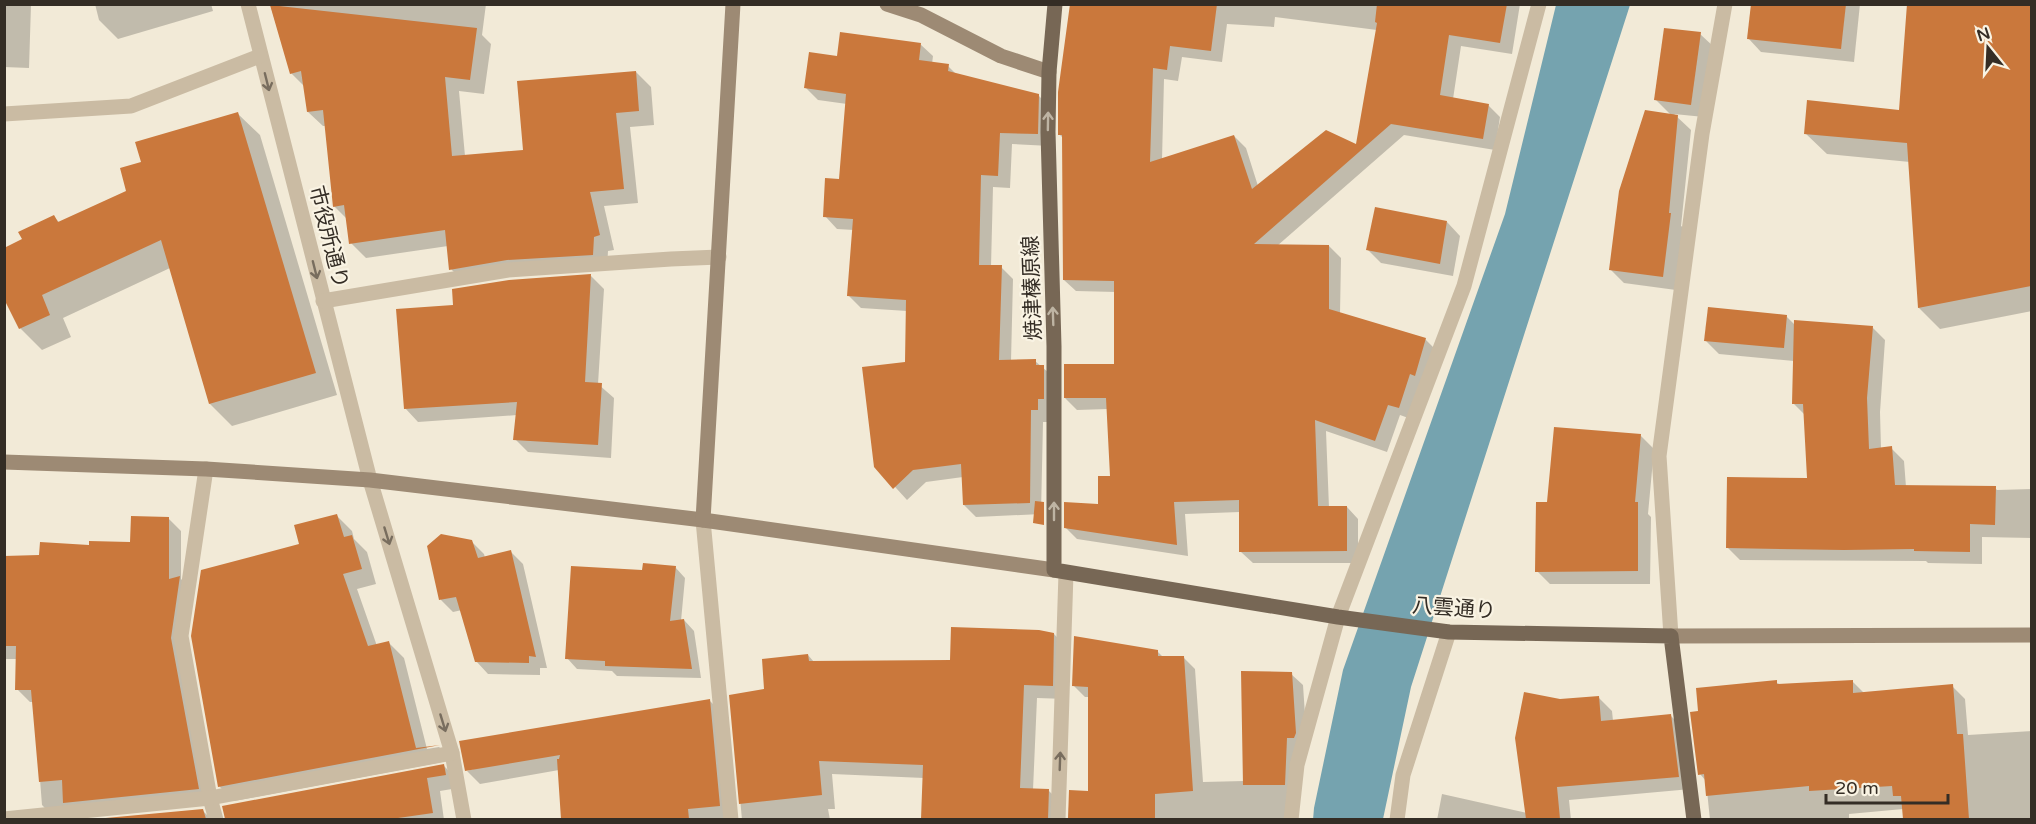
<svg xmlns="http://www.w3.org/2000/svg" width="2036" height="824" viewBox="0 0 2036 824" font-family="'Varela Round','Noto Sans JP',sans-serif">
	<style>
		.water { fill: #75a3af }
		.shadow { fill: #0003; fill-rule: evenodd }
		.building { fill: #ca783c }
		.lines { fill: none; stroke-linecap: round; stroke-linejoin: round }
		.street { stroke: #cabba3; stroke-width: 15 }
		.secondary { stroke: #9d8a74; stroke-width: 15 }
		.primary { stroke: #776755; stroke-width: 15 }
		.oneway { stroke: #786d5e }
		.oneway2 { stroke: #beb4a3 }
		.labels { text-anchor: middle; stroke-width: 4.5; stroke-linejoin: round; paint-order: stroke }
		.street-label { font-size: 21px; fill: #342d25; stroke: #f9f3e3 }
	</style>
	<rect width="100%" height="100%" fill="#f2ead7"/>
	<path class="water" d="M1556,5H1630L1411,687L1383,819L1313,820L1314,808L1343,670L1505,214Z"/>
	<g class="shadow">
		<path d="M4,4H31L29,68L4,67Z"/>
		<path d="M95,4H211L213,11L118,39L99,20Z"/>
		<path d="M270,4H486L482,35L491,44L484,94L459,91L465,156L525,152L636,72L651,87L654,125L630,127L638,203L604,206L614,250L608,251L607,269L523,274L466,284L451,269L448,246L366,258L351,243L347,219L334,206L326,126H323L308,112L304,86L291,73Z"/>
		<path d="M1072,4H1520L1512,54L1461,46L1453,99L1488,105L1500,117L1495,150L1404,135L1277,246H1329L1341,258L1340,314L1425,339L1437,351L1411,419L1400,415L1387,452L1326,431L1329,508L1347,507L1358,519V563H1253L1241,552L1240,512L1185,514L1188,556L1077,539L1065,527L1100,505L1111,478L1108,409L1077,410L1065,398L1115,365L1116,292L1076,291L1064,280L1063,138L1059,134ZM1275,17L1377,30L1357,146L1258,186L1246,148L1234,136L1162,160L1164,79L1178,81L1182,57L1222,62L1227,24L1274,27Z"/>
		<path d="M1753,4H1860L1854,62L1761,52L1748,38Z"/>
		<path d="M1909,4H2032V311L1940,329L1919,308L1910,162L1827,154L1805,133L1900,111Z"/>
		<path d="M1700,34L1714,47L1704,117L1674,114L1691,130L1681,226L1684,228L1676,290L1624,283L1611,270L1672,116L1656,100Z"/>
		<path d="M920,44L933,56L932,64L948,66L957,75L1038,95L1051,108L1050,146L1012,144L1010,188L993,187L991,267H1001L1013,279L1011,361H1035L1056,379L1049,422H1043L1041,514L976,517L964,505L963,477L926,482L907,500L876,466L906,363L907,311L861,308L849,296L854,230L837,229L825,216L841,180L847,104L818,100L806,88L838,57Z"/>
		<path d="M238,114L260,135L337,395L232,426L210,404L170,268L63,318L71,337L42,350L20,328L24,240L54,217L60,223L128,191L143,163Z"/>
		<path d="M1447,222L1460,236L1453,276L1381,263L1368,250Z"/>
		<path d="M591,276L604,289L598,384L614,398L611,458L528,452L515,439L517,415L418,422L405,408L455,307Z"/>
		<path d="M1786,316L1795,325L1872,327L1885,340L1880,412L1881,449L1891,448L1904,461L1906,487L1995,488L1997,490L2032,489V538L1982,537V564L1928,563L1926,561L1740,560L1727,547L1809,480L1805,415L1793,403L1794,361L1719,354L1706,341Z"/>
		<path d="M1640,435L1654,449L1648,514L1651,517L1650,584H1550L1537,571Z"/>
		<path d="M337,516L352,531L354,539L367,552L376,584L357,589L377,646L389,643L404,658L427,749L439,747L453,760L234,801L219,786L301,545Z"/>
		<path d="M168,518L181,531V579L192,590L184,652L211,802L55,818L42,805L34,702H30L17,689V659H4V557H41L91,547L132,544Z"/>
		<path d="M471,541L484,554L485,558L511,552L523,564L547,668H540V675L488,674L476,661L462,610L453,612L441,600L429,547Z"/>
		<path d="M675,567L685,578L681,621L684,620L694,631L701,678L617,676L612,671L577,669L567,658L644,571Z"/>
		<path d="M1054,634L1067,648L1066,699L1037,698L1033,790L1049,791L1062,804V820H922L924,778L832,774L835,809H828L830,820H742L731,696L766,691L808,655L814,662H952Z"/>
		<path d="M1157,651L1163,657L1184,658L1195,669L1203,782L1244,781L1291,674L1303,685L1307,745L1289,820H1068L1070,792L1090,793L1089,697H1085L1074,686Z"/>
		<path d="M1852,681L1865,694L1952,686L1965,699L1968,735L2032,731V820H1904L1903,809L1849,814V820H1710L1706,781L1700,774V712L1776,682L1780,685Z"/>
		<path d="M1599,698L1612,711L1613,721L1670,715L1683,728L1691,789L1569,800L1571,820H1437L1442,794L1527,813L1560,700Z"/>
		<path d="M709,700L723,714L733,820H562L559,770L480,784L467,771Z"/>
		<path d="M444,766L457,779L458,788L440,791L444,820H227L224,807Z"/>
		<path d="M202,810L212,820H112Z"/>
	</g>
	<g class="building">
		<path d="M1070,4H1217L1211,51L1170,46L1167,70L1153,68L1150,162L1234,135L1252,189L1326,130L1356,144L1377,23L1375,22L1377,4H1507L1500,43L1449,35L1440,95L1489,104L1483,139L1391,124L1254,244L1329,245V309L1426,338L1415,376L1410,374L1399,408L1388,405L1375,441L1315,420L1318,506H1347V551L1239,552V500L1174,502L1177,545L1064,528V502L1098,504V476H1110L1106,398H1064V364H1114V281L1063,280L1062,135H1058V92Z"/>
		<path d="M1751,4H1846L1841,49L1747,39Z"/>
		<path d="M1907,4H2031V286L1918,308L1907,143L1804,134L1807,100L1899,110Z"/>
		<path d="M270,5L477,28L470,80L445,77L452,156L523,150L517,81L636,71L639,111L616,113L624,189L590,192L600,235L594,237L593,255L507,260L449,270L445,230L349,244L344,205L333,207L323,110L307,112L301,71L290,74Z"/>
		<path d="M1664,28L1701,32L1691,105L1654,100Z"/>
		<path d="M840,32L921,43L919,60L949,64L948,71L1039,94L1038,134L1000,133L998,176L981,175L979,265H1002L999,360L1036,359V365H1044V399H1038V410H1031L1030,503L963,505L961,464L913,470L893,489L874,467L862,367L905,362L906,300L847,296L853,219L823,217L825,178L839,179L846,94L804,88L809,52L837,56Z"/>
		<path d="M1645,110L1678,115L1669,213H1671L1663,277L1609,270L1619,191Z"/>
		<path d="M238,112L316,373L209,404L161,240L42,295L50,315L19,329L4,299V248L22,239L18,232L54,215L58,222L126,191L120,168L141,162L135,142Z"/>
		<path d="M1375,207L1447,221L1440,264L1366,250Z"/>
		<path d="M591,274L585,382L602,383L598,445L513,440L517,402L404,409L396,309L453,305L452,289L509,280Z"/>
		<path d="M1708,307L1787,315L1784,348L1704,341Z"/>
		<path d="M1794,320L1873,326L1867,398L1869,449L1892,446L1895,485L1996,486L1995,525L1970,524V552L1914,551V549L1844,550L1726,548L1727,477L1807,478L1803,404H1792Z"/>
		<path d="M1554,427L1641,434L1635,502H1638V571L1535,572L1536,502H1547Z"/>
		<path d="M1035,501L1044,502V525L1033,523Z"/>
		<path d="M337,514L344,537L352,535L362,569L343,574L368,646L389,641L416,748L440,745L218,787L191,636L201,570L299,544L294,525Z"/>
		<path d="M131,516L169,517V579L180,576L171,638L199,789L63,803L62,780L39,782L31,690H15L16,646H4V556L39,555L40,542L89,545V541L130,542Z"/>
		<path d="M441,534L472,540L478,558L511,550L536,657L529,656V663L475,662L456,597L439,600L427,546Z"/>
		<path d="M643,563L676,566L670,621L684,619L692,669L605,666V661L565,659L571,566L642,570Z"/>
		<path d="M951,627L1039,630L1054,633L1053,686L1024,685L1020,788L1049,789L1048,819H921L923,765L819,761L822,795L739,804L729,695L764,689L762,659L808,654L809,661L950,660Z"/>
		<path d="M1074,636L1158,650V656H1184L1193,791L1155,794V819H1068L1069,790L1088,791V687L1072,686Z"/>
		<path d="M1241,671L1292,672L1296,733L1294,738H1287L1285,785H1243Z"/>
		<path d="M1777,680V684L1853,680V693L1953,684L1957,734H1963L1969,819H1903L1901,796H1893L1892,786L1809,791V786L1706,796L1704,774L1698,775L1690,712L1698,711L1696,688Z"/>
		<path d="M1524,692L1560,699L1599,696L1601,721L1671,714L1679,777L1557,787L1560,819H1526L1515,738Z"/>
		<path d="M710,699L720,806L688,809L689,819H561L557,759H559L560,755L465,771L459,741Z"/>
		<path d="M444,764L446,775L427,778L433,813L391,819H225L222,806Z"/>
		<path d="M203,809L206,819H95Z"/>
	</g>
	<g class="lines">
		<g class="street">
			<path d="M248,4L370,480L452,753L464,820"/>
			<path d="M4,114L131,106L260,56"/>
			<path d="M323,301L508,270L671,259L719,257"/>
			<path d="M206,469L181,636L210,798L216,820"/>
			<path d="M703,520L731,820"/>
			<path d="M1671,636L1659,456L1702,134L1725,4"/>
			<path d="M4,819L210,798L452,753"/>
			<path d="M1058,820L1066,573"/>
			<path d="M1291,820L1297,765L1338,617L1464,286L1539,4"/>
			<path d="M1397,820L1403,775L1449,632"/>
		</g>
		<g class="secondary">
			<path d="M887,4L921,15L1001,56L1049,72"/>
			<path d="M4,462L206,469L370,480L703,520L1054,570"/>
			<path d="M703,520L733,4"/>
			<path d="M1671,636L2032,635"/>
		</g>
		<path class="primary" d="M1055,4L1049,72L1048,132L1054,346V570L1338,617L1449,632L1671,636L1694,820"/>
	</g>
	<defs><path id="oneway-shaft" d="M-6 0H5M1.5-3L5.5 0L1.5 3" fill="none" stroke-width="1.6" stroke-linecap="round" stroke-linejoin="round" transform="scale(1.5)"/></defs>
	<g class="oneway">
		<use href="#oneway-shaft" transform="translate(267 82) rotate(76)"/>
		<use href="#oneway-shaft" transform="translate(315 270) rotate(76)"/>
		<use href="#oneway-shaft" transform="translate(387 536) rotate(73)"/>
		<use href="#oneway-shaft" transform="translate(443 723) rotate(73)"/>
		<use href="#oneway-shaft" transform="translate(1060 761) rotate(-88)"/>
	</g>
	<g class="oneway2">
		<use href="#oneway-shaft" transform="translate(1048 121) rotate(-89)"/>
		<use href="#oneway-shaft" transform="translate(1053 316) rotate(-92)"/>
		<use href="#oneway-shaft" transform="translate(1054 511) rotate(-90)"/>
	</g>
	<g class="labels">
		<g class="street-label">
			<text transform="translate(329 237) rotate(76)" y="7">市役所通り</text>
			<text transform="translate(1032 288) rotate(-92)" y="7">焼津榛原線</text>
			<text transform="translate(1454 608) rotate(4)" y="7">八雲通り</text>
		</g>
	</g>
	<rect width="2036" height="824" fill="none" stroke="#342d25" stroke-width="12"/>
	<g transform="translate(1988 48) rotate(342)" stroke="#f9f3e3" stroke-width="4.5" paint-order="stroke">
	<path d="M0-4.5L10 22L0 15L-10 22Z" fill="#342d25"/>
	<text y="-9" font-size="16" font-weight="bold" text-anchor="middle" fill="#342d25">N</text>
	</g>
	<path d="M1826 794v9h122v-9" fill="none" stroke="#342d25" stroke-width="3"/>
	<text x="1835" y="794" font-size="18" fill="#342d25" stroke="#f9f3e3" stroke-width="4.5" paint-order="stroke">20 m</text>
</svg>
